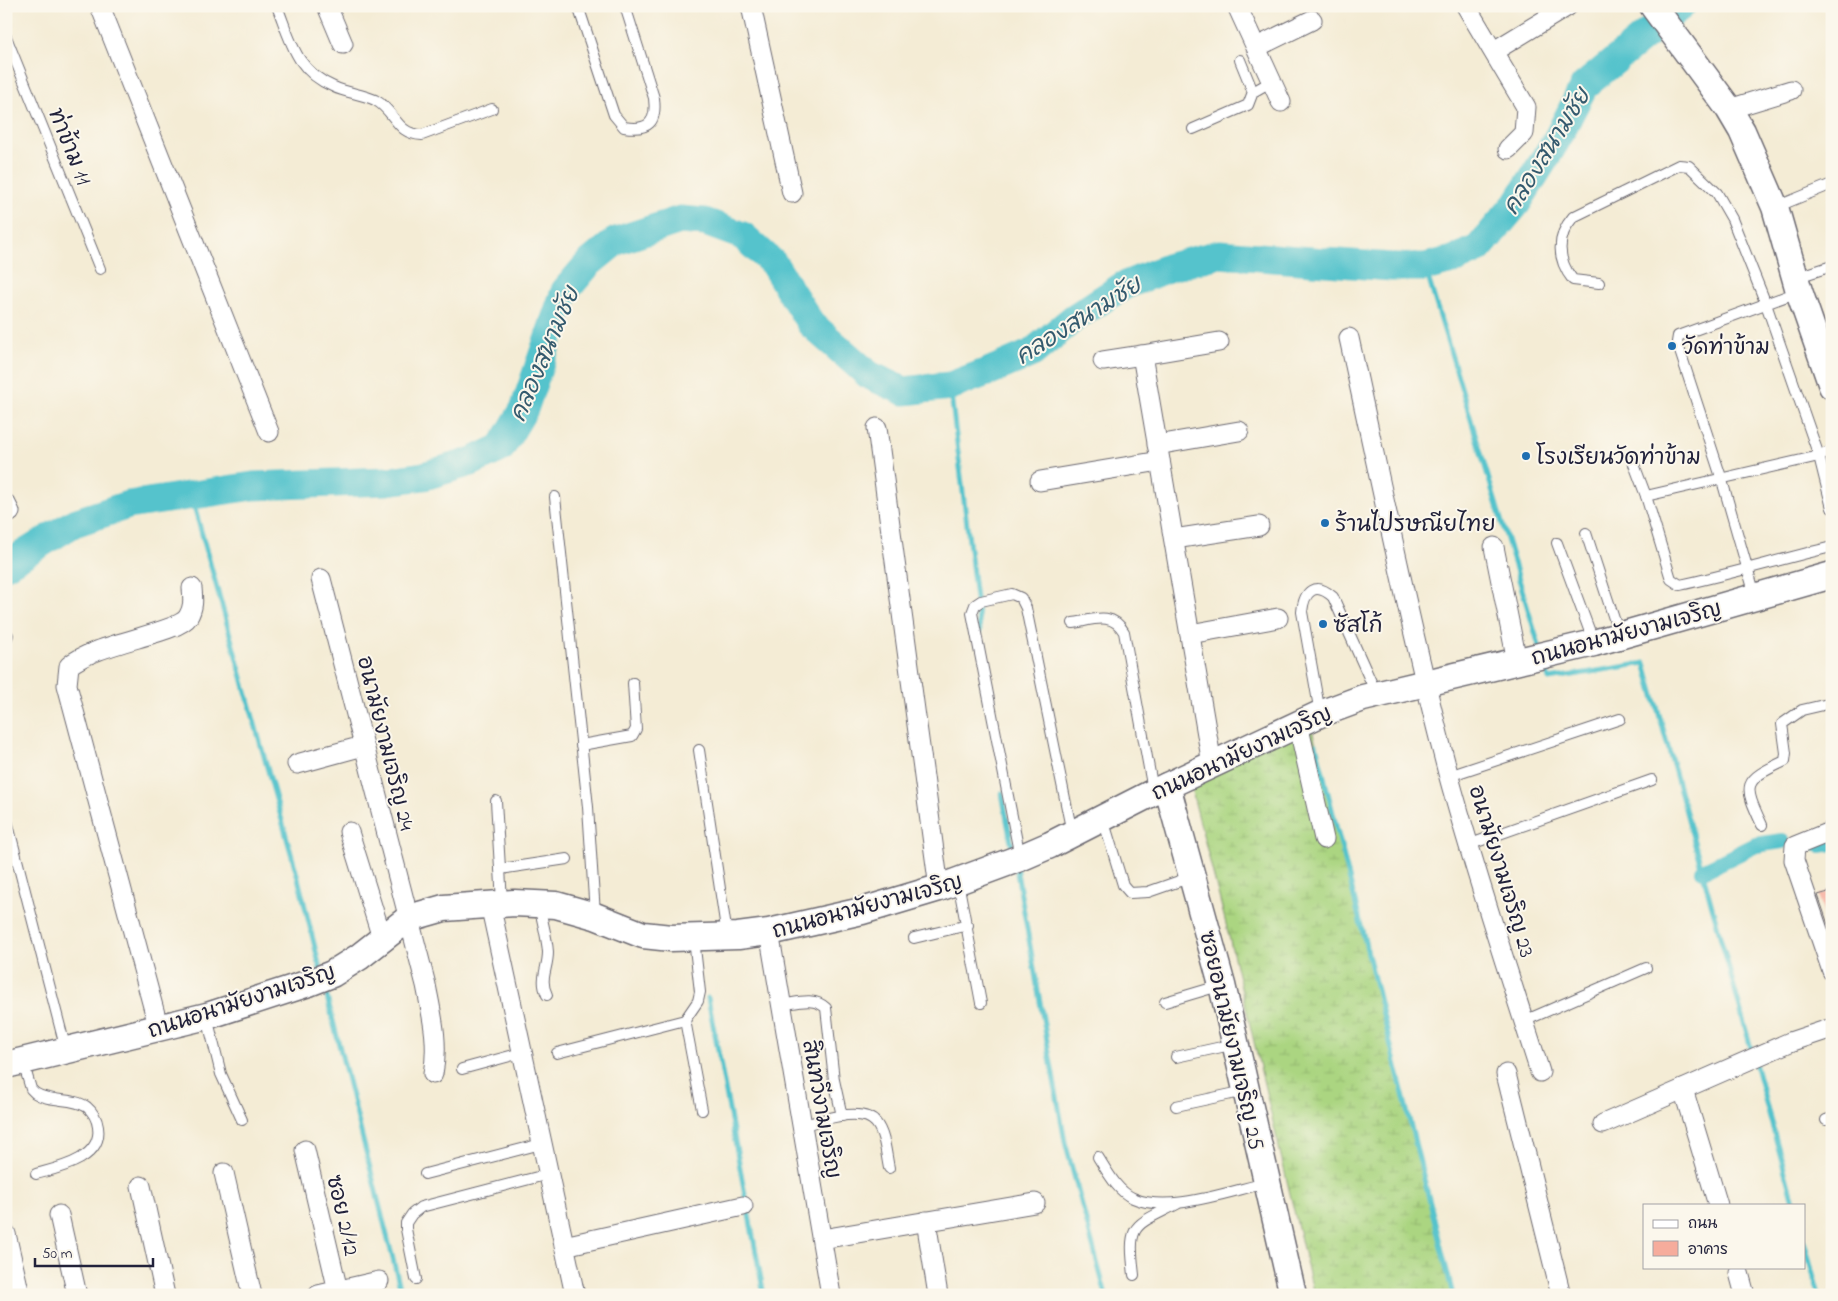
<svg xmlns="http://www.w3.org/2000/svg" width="1838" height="1301" viewBox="0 0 1838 1301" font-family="'Indie Flower','Playpen Sans Thai',sans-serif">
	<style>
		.wetland { fill: url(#wetland-marsh); stroke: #667c5e }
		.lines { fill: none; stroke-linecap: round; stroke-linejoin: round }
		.stream { stroke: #55c3cc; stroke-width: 5 }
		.canal { stroke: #55c3cc; stroke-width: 16 }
		.river { stroke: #55c3cc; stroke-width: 29 }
		.building { fill: #f6ac9c }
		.lane-casing { stroke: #6c6971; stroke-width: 12 }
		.street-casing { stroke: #6c6971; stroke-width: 21 }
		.secondary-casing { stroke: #6c6971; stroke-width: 29 }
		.lane { stroke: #fff; stroke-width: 10 }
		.street { stroke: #fff; stroke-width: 19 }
		.secondary { stroke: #fff; stroke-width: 26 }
		.poi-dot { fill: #1f6fb2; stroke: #fbf7ec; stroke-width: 2 }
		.labels { text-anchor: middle; stroke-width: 4; stroke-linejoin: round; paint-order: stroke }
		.street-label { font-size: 22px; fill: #22223b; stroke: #fbf7ec }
		.poi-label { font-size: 22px; fill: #22223b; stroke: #fbf7ec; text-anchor: start }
		.water-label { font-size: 24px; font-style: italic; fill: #345a6e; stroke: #fbf7ec }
	</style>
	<defs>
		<pattern id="wetland-marsh" width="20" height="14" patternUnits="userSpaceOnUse" patternTransform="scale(1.25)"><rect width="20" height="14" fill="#abd581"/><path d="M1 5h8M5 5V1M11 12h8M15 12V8" fill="none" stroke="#93b770"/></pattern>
	</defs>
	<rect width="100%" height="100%" fill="#fbf7ec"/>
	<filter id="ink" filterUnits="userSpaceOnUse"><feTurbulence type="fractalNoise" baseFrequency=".02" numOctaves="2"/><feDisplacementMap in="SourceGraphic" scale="10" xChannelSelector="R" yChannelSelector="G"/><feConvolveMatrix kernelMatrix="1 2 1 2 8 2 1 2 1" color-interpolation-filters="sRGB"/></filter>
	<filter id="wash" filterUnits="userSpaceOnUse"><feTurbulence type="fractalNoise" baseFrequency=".0096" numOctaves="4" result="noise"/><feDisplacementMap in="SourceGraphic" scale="20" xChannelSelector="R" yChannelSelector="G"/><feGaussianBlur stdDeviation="1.12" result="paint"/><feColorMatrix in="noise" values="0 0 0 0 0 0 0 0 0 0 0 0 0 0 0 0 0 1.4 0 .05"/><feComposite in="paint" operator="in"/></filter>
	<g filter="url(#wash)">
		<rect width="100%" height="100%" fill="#f4ecd5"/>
		<path class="wetland" d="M1309,717L1453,1295H1314L1227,928L1188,776Z"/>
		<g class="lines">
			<g class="stream">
				<path d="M1425,267L1540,649"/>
				<path d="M950,386L980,631"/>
				<path d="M191,495L298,878L321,972"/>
				<path d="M1544,662L1549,679L1645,663L1794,1205"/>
				<path d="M1316,745L1453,1295"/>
				<path d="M1002,793L1013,853"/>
				<path d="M1016,867L1065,1142L1106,1295"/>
				<path d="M324,985L402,1295"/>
				<path d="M708,998L764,1295"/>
				<path d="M1804,1241L1819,1295"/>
			</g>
			<g class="canal">
				<path d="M1820,845L1832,843"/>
				<path d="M1703,871L1756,845L1782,841"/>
			</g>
			<path class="river" d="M6,565L74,523L128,505L253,486L388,481L424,476L471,462L501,448L524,409L565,291L588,264L616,241L680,220L705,222L743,236L773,263L811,324L869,375L904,391L950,386L990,371L1032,353L1074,318L1123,286L1170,267L1219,254L1392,267H1425L1453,260L1478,249L1517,203L1556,141L1584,86L1681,6"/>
		</g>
		<g id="blocks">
			<path class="building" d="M1832,891V936L1818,895Z"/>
		</g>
	</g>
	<g filter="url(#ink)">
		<use href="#blocks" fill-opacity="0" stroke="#6c6971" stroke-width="1"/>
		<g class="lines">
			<defs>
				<g id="lane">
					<path d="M277,6C291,42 296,71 334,87C347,93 362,94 375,100C396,111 395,134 422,135L492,109"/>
					<path d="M578,6L614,115L624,127C649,131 657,122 654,98L625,6"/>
					<path d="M6,37L100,269"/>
					<path d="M1240,60L1253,92"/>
					<path d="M1193,129L1248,105L1253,92L1272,81"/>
					<path d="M1776,207L1832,184"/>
					<path d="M1795,278L1832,266"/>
					<path d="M1599,283L1573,280C1557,260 1556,237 1573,217L1679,165L1689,166L1717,193L1732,219L1766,304L1819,456L1832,508"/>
					<path d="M1632,459L1646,496L1671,579L1680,585C1731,574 1781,559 1832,547"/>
					<path d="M1646,496L1819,456L1832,451"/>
					<path d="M555,497L588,807L595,914"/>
					<path d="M1586,533L1619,634"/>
					<path d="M1557,543L1594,643"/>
					<path d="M1755,595L1721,477L1677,342L1678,336L1798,292"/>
					<path d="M1073,623C1093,620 1112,611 1124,632L1153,790"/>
					<path d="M6,640L8,635"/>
					<path d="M1320,713L1302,612C1304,591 1315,581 1333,597L1376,693"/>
					<path d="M581,745L632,736L636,729L633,683"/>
					<path d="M699,750L727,935"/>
					<path d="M1449,776L1620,719"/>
					<path d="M496,801L502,902"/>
					<path d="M6,817L66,1050"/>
					<path d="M1103,819L1123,885L1130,893L1148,892L1191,877"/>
					<path d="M1762,825C1743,784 1742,781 1785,761L1786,753L1782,724L1802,710L1832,703"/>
					<path d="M1468,845L1652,780"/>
					<path d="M1020,857L972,613L975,605L981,601L1012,594L1021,598L1026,608L1072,833"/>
					<path d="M500,869L567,859"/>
					<path d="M958,882L981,1003"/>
					<path d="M539,905C542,920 547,937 548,952C548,969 539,979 547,995"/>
					<path d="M914,938L968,925"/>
					<path d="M694,939L700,992L698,1001L685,1020L702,1110"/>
					<path d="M1165,1002L1222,985"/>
					<path d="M780,1005C796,1003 814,996 826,1008L834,1080L842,1116"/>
					<path d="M207,1017L221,1074L242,1120"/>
					<path d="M1524,1021L1646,968"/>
					<path d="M557,1053L685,1020"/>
					<path d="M1176,1057L1235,1044"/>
					<path d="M23,1062L31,1089L35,1093C50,1103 73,1097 87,1107C93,1112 97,1120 98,1127C103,1159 58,1168 36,1174"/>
					<path d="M462,1069L521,1053"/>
					<path d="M1176,1106L1245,1091"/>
					<path d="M1826,1120L1832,1118"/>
					<path d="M801,1126C820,1121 862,1105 876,1123C885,1134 886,1154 889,1168"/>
					<path d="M1098,1157C1107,1171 1117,1191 1133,1198C1168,1214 1230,1191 1266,1183"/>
					<path d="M425,1174L541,1144"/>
					<path d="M1134,1275C1128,1223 1132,1227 1177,1204"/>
					<path d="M416,1279L406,1229V1223L412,1214L421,1207L549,1174"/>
				</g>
				<g id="street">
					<path d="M100,6L269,432"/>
					<path d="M327,6L343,44"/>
					<path d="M751,6L792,193"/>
					<path d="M1237,6L1281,102"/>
					<path d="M1466,6L1526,107L1524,133L1508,149"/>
					<path d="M1257,47L1312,20"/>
					<path d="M1494,51L1568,6"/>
					<path d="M1729,109L1791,90"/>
					<path d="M1349,338C1381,484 1411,632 1449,777C1476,876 1509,974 1540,1072"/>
					<path d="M1103,361L1142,355"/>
					<path d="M877,428L939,888"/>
					<path d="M1157,445L1239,431"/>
					<path d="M1040,481L1160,461"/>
					<path d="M6,504L10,512"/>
					<path d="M1174,539L1259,526"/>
					<path d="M1494,547L1517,661"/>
					<path d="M321,579L426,985C432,1016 439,1043 433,1074"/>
					<path d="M1190,634L1278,618"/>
					<path d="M1298,724L1324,839"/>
					<path d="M297,764L363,746"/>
					<path d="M1212,764L1142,355L1219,342"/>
					<path d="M1832,831L1795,846L1794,860L1832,971"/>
					<path d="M349,832L382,938"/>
					<path d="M490,904L575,1295"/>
					<path d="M769,932L831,1295"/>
					<path d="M159,1029L67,685L69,666C94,643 177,634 188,617C194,607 193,599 192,588"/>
					<path d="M1506,1074L1561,1295"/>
					<path d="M1683,1089L1718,1205"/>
					<path d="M1603,1124L1790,1042L1832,1028"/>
					<path d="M305,1150L339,1295"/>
					<path d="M224,1173L252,1295"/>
					<path d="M141,1186L165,1295"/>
					<path d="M59,1215L77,1295"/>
					<path d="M926,1221L938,1295"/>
					<path d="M6,1234L20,1295"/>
					<path d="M822,1239L1035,1203"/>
					<path d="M564,1246L743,1206"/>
					<path d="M1739,1273L1745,1295"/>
					<path d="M318,1295L379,1281"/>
				</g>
				<g id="secondary">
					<path d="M1653,6L1729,109L1742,131L1775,207L1799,291L1832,386"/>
					<path d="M1167,786L1222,985L1293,1295"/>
					<path d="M6,1065L207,1016L309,983L332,974L359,957L409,918L444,908L514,903L556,905L595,916L643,935L671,938L738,936L769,932L862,911L939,888L1020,858L1050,845L1154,792L1320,714L1363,698L1594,643L1832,575"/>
				</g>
			</defs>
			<use href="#lane" class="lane-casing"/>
			<use href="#street" class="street-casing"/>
			<use href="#secondary" class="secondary-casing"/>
			<use href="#lane" class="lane"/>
			<use href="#street" class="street"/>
			<use href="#secondary" class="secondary"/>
		</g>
	</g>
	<g class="poi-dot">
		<circle cx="1672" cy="346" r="5"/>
		<circle cx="1526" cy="456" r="5"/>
		<circle cx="1325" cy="523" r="5"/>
		<circle cx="1323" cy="624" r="5"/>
	</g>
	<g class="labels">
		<g class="street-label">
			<text transform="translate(71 146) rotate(68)" y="8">ท่าข้าม 11</text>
			<text transform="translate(1626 632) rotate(-15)" y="8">ถนนอนามัยงามเจริญ</text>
			<text transform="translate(387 743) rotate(76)" y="8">อนามัยงามเจริญ 24</text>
			<text transform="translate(1241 752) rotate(-25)" y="8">ถนนอนามัยงามเจริญ</text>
			<text transform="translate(1503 871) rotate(73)" y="8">อนามัยงามเจริญ 23</text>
			<text transform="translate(867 905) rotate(-15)" y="8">ถนนอนามัยงามเจริญ</text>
			<text transform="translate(241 1000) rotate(-18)" y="8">ถนนอนามัยงามเจริญ</text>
			<text transform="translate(1233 1040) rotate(77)" y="8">ซอยอนามัยงามเจริญ 25</text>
			<text transform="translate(823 1109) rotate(80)" y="8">สินทวีงามเจริญ</text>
			<text transform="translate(344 1215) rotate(77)" y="8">ซอย 2/12</text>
		</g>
		<g class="poi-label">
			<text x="1682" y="354">วัดท่าข้าม</text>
			<text x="1536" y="464">โรงเรียนวัดท่าข้าม</text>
			<text x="1335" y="531">ร้านไปรษณียไทย</text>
			<text x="1333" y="632">ซัสโก้</text>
		</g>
		<g class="water-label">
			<text transform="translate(1546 151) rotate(-58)" y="8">คลองสนามชัย</text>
			<text transform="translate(1078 320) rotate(-32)" y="8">คลองสนามชัย</text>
			<text transform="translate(544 354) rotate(-67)" y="8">คลองสนามชัย</text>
		</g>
	</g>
	<rect width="1838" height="1301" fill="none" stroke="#fbf7ec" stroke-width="25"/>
	<rect x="1643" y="1204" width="162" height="65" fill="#fbf7ec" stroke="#a4a2a5"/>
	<rect x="1653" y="1220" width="25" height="8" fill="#ffffff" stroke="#a4a2a5"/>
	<text x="1688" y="1228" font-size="15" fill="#22223b">ถนน</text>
	<rect x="1653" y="1241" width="25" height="15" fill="#f6ac9c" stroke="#a4a2a5"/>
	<text x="1688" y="1254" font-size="15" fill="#22223b">อาคาร</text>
	<path d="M35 1258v8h118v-8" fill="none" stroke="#22223b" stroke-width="2.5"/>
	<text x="42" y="1258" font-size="15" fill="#22223b" stroke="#fbf7ec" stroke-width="4" paint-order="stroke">50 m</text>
</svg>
